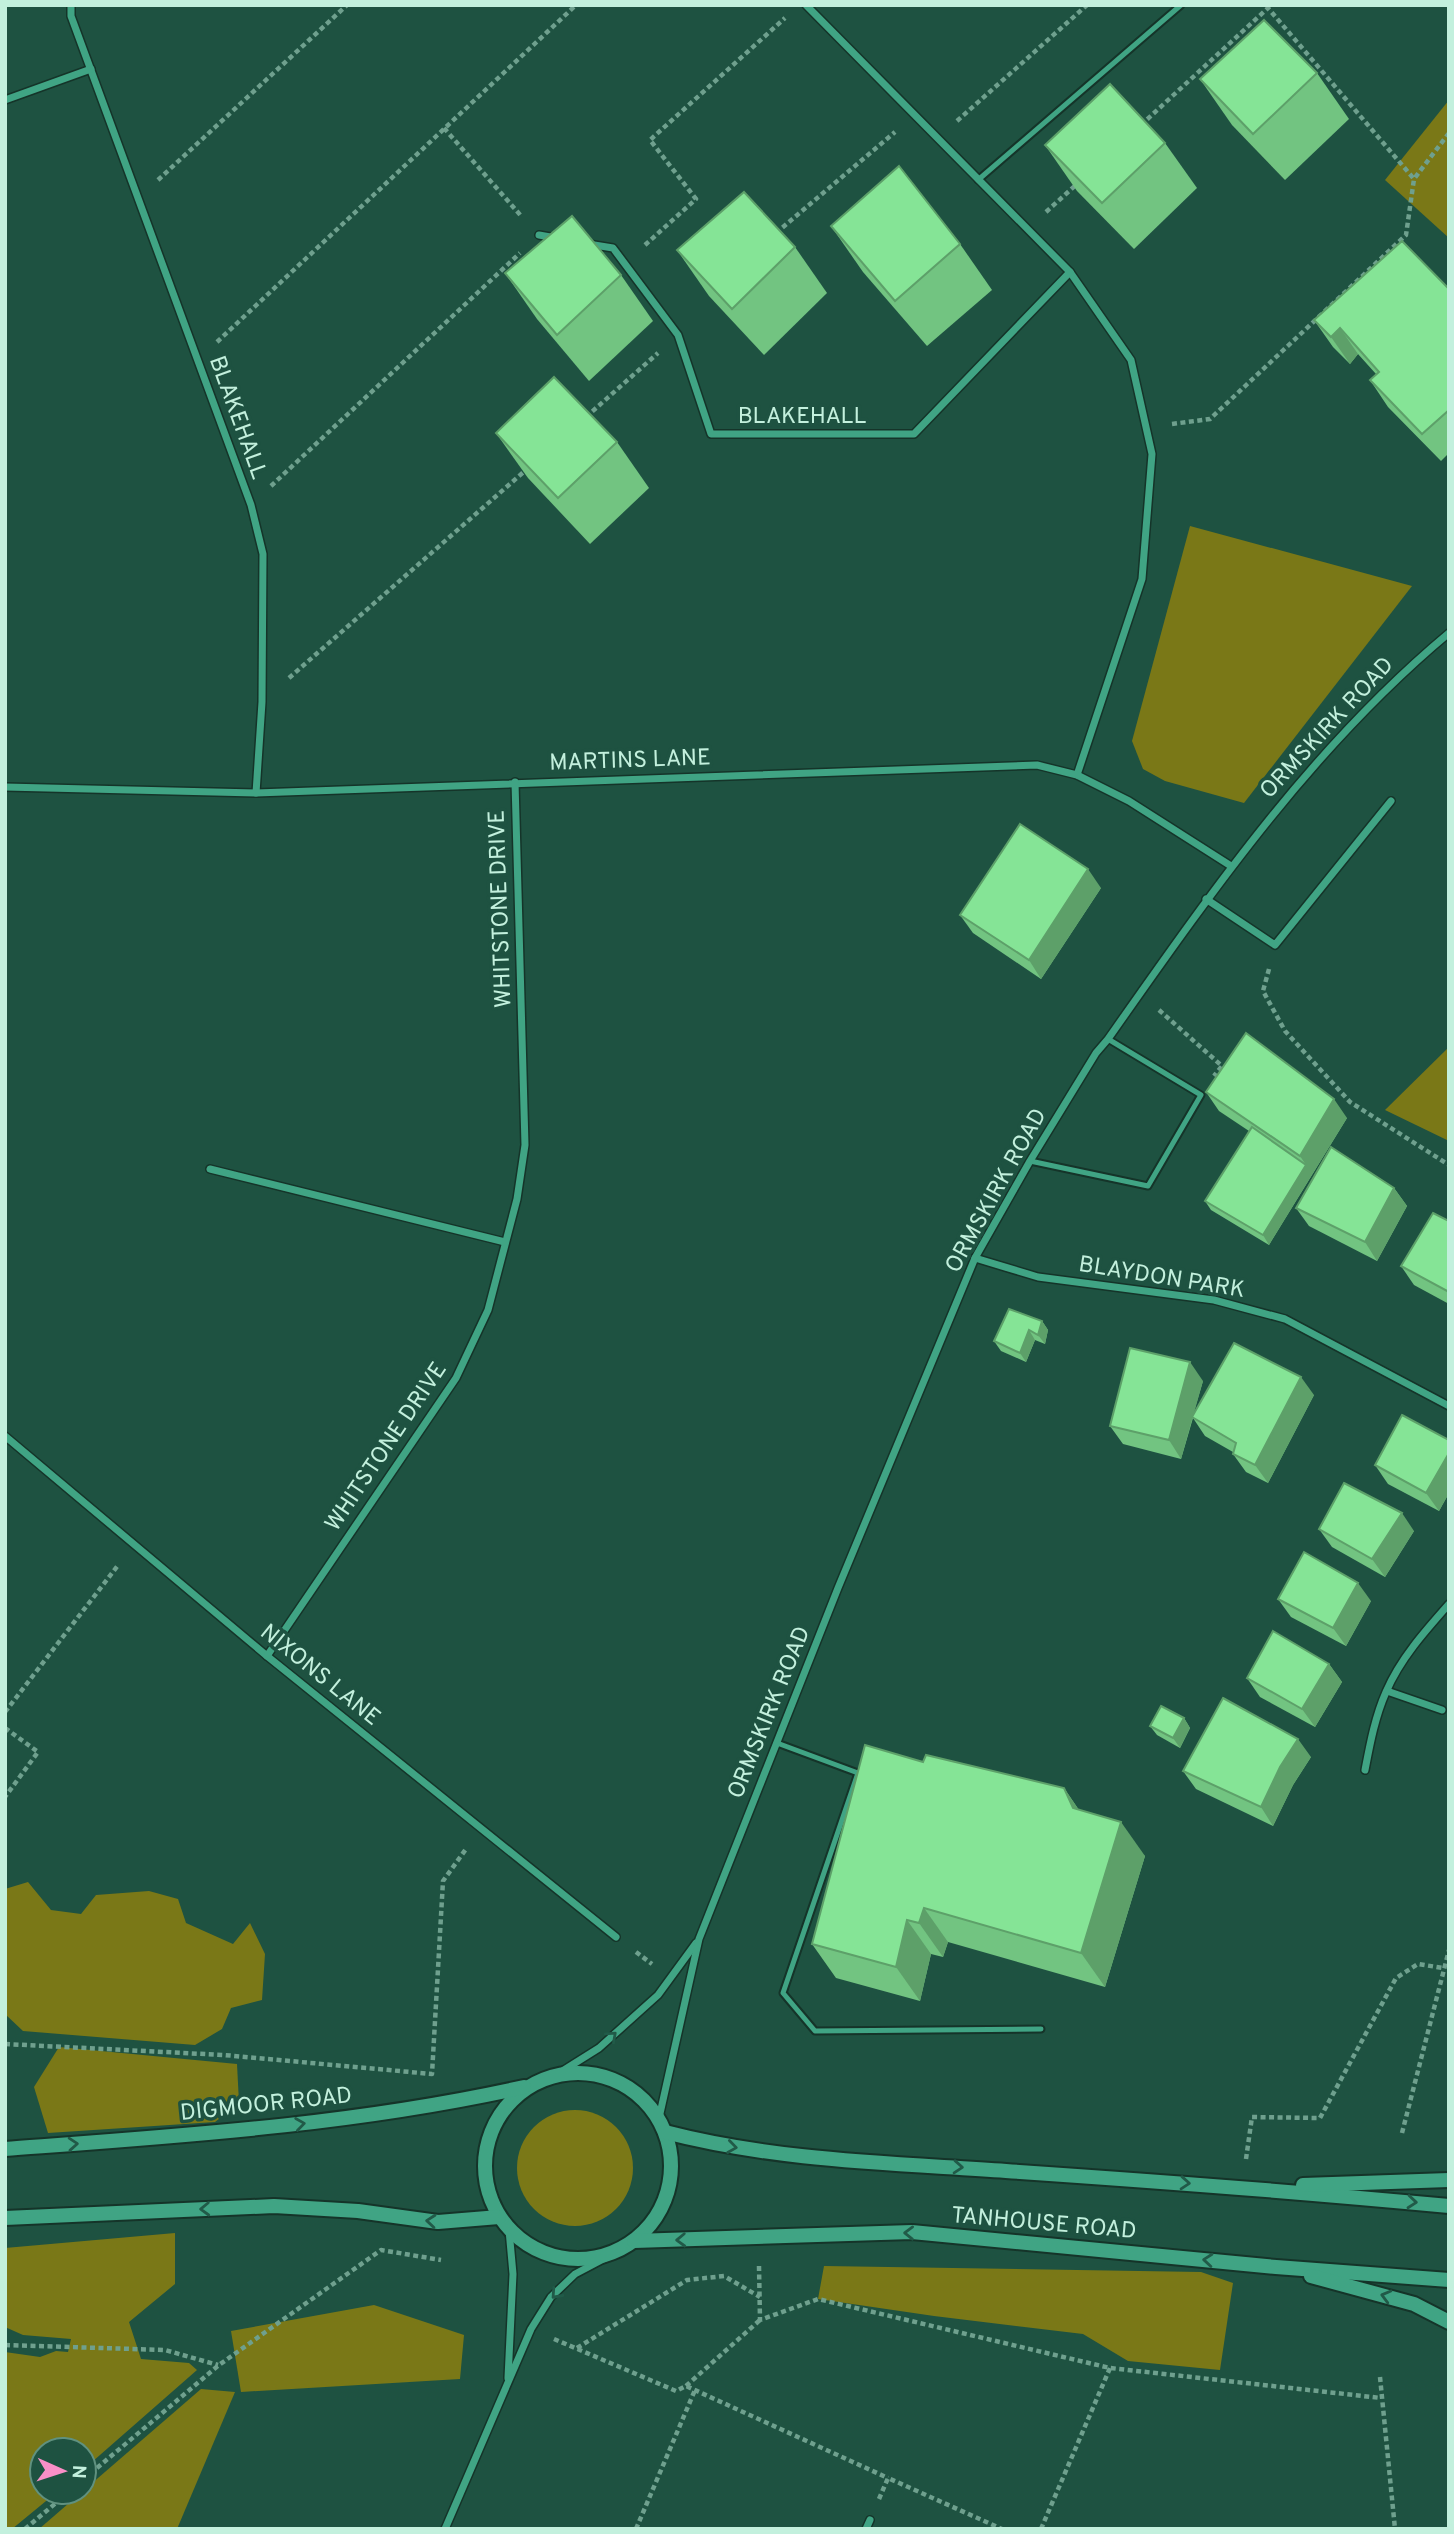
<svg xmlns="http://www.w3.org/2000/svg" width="1454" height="2534" viewBox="0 0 1454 2534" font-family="Overpass,sans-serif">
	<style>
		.green { fill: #7a7817 }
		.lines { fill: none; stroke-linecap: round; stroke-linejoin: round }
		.lane-casing { stroke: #153429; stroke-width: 9 }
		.street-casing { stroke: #153429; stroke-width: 10 }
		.secondary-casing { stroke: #153429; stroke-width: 18 }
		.path { stroke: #6fa08e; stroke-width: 4.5; stroke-dasharray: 5 3.5; stroke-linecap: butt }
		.lane { stroke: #40a484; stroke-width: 5 }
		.street { stroke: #40a484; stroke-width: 7 }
		.secondary { stroke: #40a484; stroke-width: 14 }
		.wall { fill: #72c481 }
		.shaded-wall { fill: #5da069 }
		.building { fill: #85e496; stroke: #5da069; stroke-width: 2 }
		.oneway { stroke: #215a48 }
		.labels { text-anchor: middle; stroke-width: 7; stroke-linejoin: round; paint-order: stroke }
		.street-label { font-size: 23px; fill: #c3f0dd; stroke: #1e5241 }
	</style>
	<rect width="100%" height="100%" fill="#1e5241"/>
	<g class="green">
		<path d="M1449,100V238L1385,180Z"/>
		<path d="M1190,526L1412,586L1244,803L1165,781L1143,769L1132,741Z"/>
		<path d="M1449,1047V1141L1385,1110Z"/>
		<path d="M28,1882L51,1910L81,1914L96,1895L149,1891L178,1899L186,1923L233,1944L250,1923L265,1954L262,2000L231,2008L222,2029L195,2045L23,2031L5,2014V1889Z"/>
		<path d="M59,2047L237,2064L239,2103L215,2122L48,2133L34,2087Z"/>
		<circle cx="575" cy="2168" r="58"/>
		<path d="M175,2233V2284L129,2322L141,2359L189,2363L197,2370L84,2469V2450H42V2492H57L12,2529H5V2352L40,2357L56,2351L68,2352L71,2339L23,2335L5,2327V2248Z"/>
		<path d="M824,2266L1201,2272L1233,2283L1220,2370L1128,2361L1083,2334L934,2316L818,2299Z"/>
		<path d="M374,2305L464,2335L460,2379L241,2392L231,2331Z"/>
		<path d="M201,2389L235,2392L177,2529H39Z"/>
	</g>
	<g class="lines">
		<defs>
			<g id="lane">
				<path d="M978,180L1181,5"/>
				<path d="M1030,1161L1148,1186L1201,1095L1108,1039"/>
				<path d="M777,1743L858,1773L783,1993L815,2031L1041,2029"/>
			</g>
			<g id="street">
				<path d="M71,5V16L251,505L263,554L262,702L256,793"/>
				<path d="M806,5L1070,272L1131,360L1152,454L1142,579L1077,775"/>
				<path d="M5,100L91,69"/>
				<path d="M539,235L556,238"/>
				<path d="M588,244L613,248L678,335L711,434H914L1070,272"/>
				<path d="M5,787L256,793L1037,765L1077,775L1129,801L1231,866"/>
				<path d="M1206,899L1275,945L1391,801"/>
				<path d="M210,1169L505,1242"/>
				<path d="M975,1258L1038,1277L1214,1300L1285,1319L1449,1406"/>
				<path d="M5,1436L267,1656L616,1937"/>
				<path d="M267,1656L456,1378L488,1310L517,1199L525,1145L515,782"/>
				<path d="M1387,1691L1442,1710"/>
				<path d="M1365,1770C1370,1744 1375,1717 1386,1692C1400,1659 1425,1631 1449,1604"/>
				<path d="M556,2075L599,2048L658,1995L696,1943"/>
				<path d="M659,2118L699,1939L838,1588L975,1258L1030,1161L1096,1053L1108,1039C1210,894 1311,748 1449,633"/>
				<path d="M508,2378L513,2274L509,2230"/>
				<path d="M445,2529L531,2329L551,2297L575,2274L611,2255"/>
				<path d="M866,2529L870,2520"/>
			</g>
			<g id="secondary">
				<circle cx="578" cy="2166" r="93"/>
				<path d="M665,2132C777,2161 892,2163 1006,2171C1154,2181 1301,2192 1449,2206"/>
				<path d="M5,2149C179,2136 354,2125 524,2087"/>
				<path d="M1303,2185L1449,2180"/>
				<path d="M5,2218L274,2206L358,2211L438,2222L499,2217"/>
				<path d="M634,2241L912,2232L1276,2267L1449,2280"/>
				<path d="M1311,2276L1414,2304L1449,2322"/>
			</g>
		</defs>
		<use href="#lane" class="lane-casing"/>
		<use href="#street" class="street-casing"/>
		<use href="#secondary" class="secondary-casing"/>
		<g class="path">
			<path d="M957,121L1087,5"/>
			<path d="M1141,125L1268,8L1414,179L1449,133"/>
			<path d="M444,128L522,217"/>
			<path d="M158,180L347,5"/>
			<path d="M1046,212L1078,183"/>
			<path d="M776,233L895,132"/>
			<path d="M645,245L696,199L650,140L785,18"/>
			<path d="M217,342L576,5"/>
			<path d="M586,417L658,353"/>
			<path d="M1172,424L1210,419L1406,235L1414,179"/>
			<path d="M271,486L520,253"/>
			<path d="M289,678L527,469"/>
			<path d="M1269,969L1263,991L1285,1031L1350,1102L1449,1165"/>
			<path d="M1159,1010L1222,1066L1214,1076"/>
			<path d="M5,1712L119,1564"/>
			<path d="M5,1728L38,1752L5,1797"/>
			<path d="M636,1952L652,1964"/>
			<path d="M5,2044L224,2055L432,2074L443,1881L466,1849"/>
			<path d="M1402,2133L1449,1950"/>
			<path d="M1246,2159L1252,2117L1320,2118L1396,1978L1418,1964L1443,1968"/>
			<path d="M759,2266L760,2320L818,2299L1110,2368L1381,2398"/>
			<path d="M554,2339L676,2391L686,2386L888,2478"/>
			<path d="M5,2345L165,2350L218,2365"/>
			<path d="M577,2348L687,2280L724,2276L760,2297"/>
			<path d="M1380,2377L1395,2529"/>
			<path d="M686,2386L760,2320"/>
			<path d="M84,2479L219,2365L381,2250L441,2260"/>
			<path d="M879,2499L888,2478L1002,2529"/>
			<path d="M25,2529L69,2492"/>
			<path d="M636,2529L695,2390"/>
			<path d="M1041,2529L1110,2368"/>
		</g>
		<use href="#lane" class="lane"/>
		<use href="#street" class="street"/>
		<use href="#secondary" class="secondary"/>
	</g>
	<g class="wall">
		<path d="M1317,73L1349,119L1285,180L1232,125L1200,79Z"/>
		<path d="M1165,143L1197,188L1134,249L1077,191L1045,145Z"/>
		<path d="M831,226L960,244L992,290L927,346L863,272Z"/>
		<path d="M795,247L827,293L764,355L709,296L677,250Z"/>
		<path d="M505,273L621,275L653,321L589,381L537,319Z"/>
		<path d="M1449,289V453L1441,461L1388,407L1370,380L1376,374L1358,354L1350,364L1333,347L1314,320Z"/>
		<path d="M496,433L617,442L649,488L590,544L528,478Z"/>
		<path d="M1101,888L1041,979L973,933L960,915Z"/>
		<path d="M1206,1092L1347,1118L1269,1245L1211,1210L1205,1201L1249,1131L1219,1111Z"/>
		<path d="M1394,1188L1407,1206L1377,1261L1309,1226L1296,1208Z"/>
		<path d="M1449,1221V1304L1414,1285L1401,1266Z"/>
		<path d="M1042,1321L1048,1330L1045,1344L1035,1340L1026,1362L1001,1351L994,1341Z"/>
		<path d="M1203,1381L1193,1415L1314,1395L1268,1483L1246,1472L1233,1454V1452L1205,1436L1193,1418L1181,1459L1123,1444L1110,1426Z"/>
		<path d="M1449,1440V1493L1439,1511L1388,1484L1375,1465Z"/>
		<path d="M1319,1529L1414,1531L1385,1577L1332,1547Z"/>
		<path d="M1278,1599L1371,1601L1346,1646L1291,1617Z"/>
		<path d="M1329,1664L1342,1682L1315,1727L1260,1697L1247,1678Z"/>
		<path d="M1184,1718L1190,1728L1180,1748L1157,1735L1150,1726Z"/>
		<path d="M1311,1757L1293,1785L1273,1826L1196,1789L1183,1771Z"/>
		<path d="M923,1762L1064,1788L1079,1810L1145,1856L1105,1987L948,1942L943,1957L931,1954L920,2001L836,1978L812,1944Z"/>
	</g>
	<g class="shaded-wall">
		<path d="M1340,328L1358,354L1350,364L1331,337Z"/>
		<path d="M1088,869L1101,888L1041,979L1029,960Z"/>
		<path d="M1334,1099L1347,1118L1269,1245L1263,1235L1306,1165L1300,1156Z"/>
		<path d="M1394,1188L1407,1206L1377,1261L1365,1242Z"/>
		<path d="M1042,1321L1048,1330L1045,1344L1038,1335Z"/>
		<path d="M1029,1330L1035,1340L1026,1362L1020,1353Z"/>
		<path d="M1190,1362L1203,1381L1181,1459L1169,1440Z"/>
		<path d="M1301,1377L1314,1395L1268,1483L1255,1465Z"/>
		<path d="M1449,1453V1493L1439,1511L1426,1493Z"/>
		<path d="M1402,1513L1414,1531L1385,1577L1372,1559Z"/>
		<path d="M1358,1583L1371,1601L1346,1646L1333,1628Z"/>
		<path d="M1329,1664L1342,1682L1315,1727L1302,1709Z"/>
		<path d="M1184,1718L1190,1728L1180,1748L1173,1738Z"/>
		<path d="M1298,1739L1311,1757L1293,1785L1273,1826L1261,1807L1280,1767Z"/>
		<path d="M1064,1788L1087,1822L1073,1808Z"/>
		<path d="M1121,1822L1145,1856L1105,1987L1081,1953Z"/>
		<path d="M924,1908L948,1942L943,1957L919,1923Z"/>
		<path d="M907,1920L931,1954L920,2001L896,1967Z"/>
	</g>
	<g class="building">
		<path d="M1264,20L1317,73L1253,134L1200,79Z"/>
		<path d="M1110,84L1165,143L1102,203L1045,145Z"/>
		<path d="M899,166L960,244L895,301L831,226Z"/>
		<path d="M744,192L795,247L732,309L677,250Z"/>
		<path d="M572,216L621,275L557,335L505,273Z"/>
		<path d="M1402,241L1449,289V410L1422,434L1370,380L1379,372L1340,328L1331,337L1314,320Z"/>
		<path d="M554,377L617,442L558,498L496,433Z"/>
		<path d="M1020,824L1088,869L1029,960L960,915Z"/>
		<path d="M1246,1033L1334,1099L1300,1156L1206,1092Z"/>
		<path d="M1252,1127L1306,1165L1263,1235L1205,1201Z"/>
		<path d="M1331,1147L1394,1188L1365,1242L1296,1208Z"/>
		<path d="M1433,1213L1449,1221V1292L1401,1266Z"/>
		<path d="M1009,1309L1042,1321L1038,1335L1029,1330L1020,1353L994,1341Z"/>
		<path d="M1234,1343L1301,1377L1255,1465L1233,1454L1236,1443L1192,1417Z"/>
		<path d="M1130,1348L1190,1362L1169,1440L1110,1426Z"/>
		<path d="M1402,1415L1449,1440V1453L1426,1493L1375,1465Z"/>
		<path d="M1344,1483L1402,1513L1372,1559L1319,1529Z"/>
		<path d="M1304,1552L1358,1583L1333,1628L1278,1599Z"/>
		<path d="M1273,1631L1329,1664L1302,1709L1247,1678Z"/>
		<path d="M1223,1698L1298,1739L1280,1767L1261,1807L1183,1771Z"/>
		<path d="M1161,1706L1184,1718L1173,1738L1150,1726Z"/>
		<path d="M865,1745L923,1762L926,1755L1064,1788L1073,1808L1121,1822L1081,1953L924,1908L919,1923L907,1920L896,1967L812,1944Z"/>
	</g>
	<defs><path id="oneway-chevron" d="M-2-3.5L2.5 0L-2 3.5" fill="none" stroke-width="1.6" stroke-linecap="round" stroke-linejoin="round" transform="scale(1.75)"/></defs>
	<g class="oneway">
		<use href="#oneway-chevron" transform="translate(612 2036) rotate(-42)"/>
		<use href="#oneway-chevron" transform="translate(300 2124) rotate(-8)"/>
		<use href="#oneway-chevron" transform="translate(73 2144) rotate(-4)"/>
		<use href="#oneway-chevron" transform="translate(732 2147) rotate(8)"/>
		<use href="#oneway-chevron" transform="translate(958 2167) rotate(4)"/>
		<use href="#oneway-chevron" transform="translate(1185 2183) rotate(4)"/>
		<use href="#oneway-chevron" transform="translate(1412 2202) rotate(5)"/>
		<use href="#oneway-chevron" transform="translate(205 2209) rotate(178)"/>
		<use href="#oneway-chevron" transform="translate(431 2221) rotate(-175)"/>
		<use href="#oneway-chevron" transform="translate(909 2233) rotate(-179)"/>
		<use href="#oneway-chevron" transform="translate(681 2240) rotate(178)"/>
		<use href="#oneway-chevron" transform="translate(1208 2260) rotate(-175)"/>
		<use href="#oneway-chevron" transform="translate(556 2294) rotate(132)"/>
		<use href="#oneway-chevron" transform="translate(1386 2296) rotate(-165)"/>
	</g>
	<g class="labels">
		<g class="street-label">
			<text x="802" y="423">BLAKEHALL</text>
			<text transform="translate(239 417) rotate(70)" y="8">BLAKEHALL</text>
			<text transform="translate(1326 727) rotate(-47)" y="8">ORMSKIRK ROAD</text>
			<text transform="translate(630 759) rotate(-2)" y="8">MARTINS LANE</text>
			<text transform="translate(499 909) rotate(-92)" y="8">WHITSTONE DRIVE</text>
			<text transform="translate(995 1190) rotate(-61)" y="8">ORMSKIRK ROAD</text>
			<text transform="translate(1162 1276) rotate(9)" y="8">BLAYDON PARK</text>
			<text transform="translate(385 1446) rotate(-56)" y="8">WHITSTONE DRIVE</text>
			<text transform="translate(321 1674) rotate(39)" y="8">NIXONS LANE</text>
			<text transform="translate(768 1712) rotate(-68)" y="8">ORMSKIRK ROAD</text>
			<text transform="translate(266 2103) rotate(-6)" y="8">DIGMOOR ROAD</text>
			<text transform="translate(1044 2222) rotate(5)" y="8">TANHOUSE ROAD</text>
		</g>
	</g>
	<rect width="1454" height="2534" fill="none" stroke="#c3f0dd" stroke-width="14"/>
	<g transform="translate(63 2471) rotate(93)"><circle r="33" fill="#1e5241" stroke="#60917f" stroke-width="2"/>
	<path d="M0-5L12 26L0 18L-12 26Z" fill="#fa8fc7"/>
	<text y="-10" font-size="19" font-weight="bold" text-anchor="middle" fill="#c3f0dd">N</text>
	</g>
</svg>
